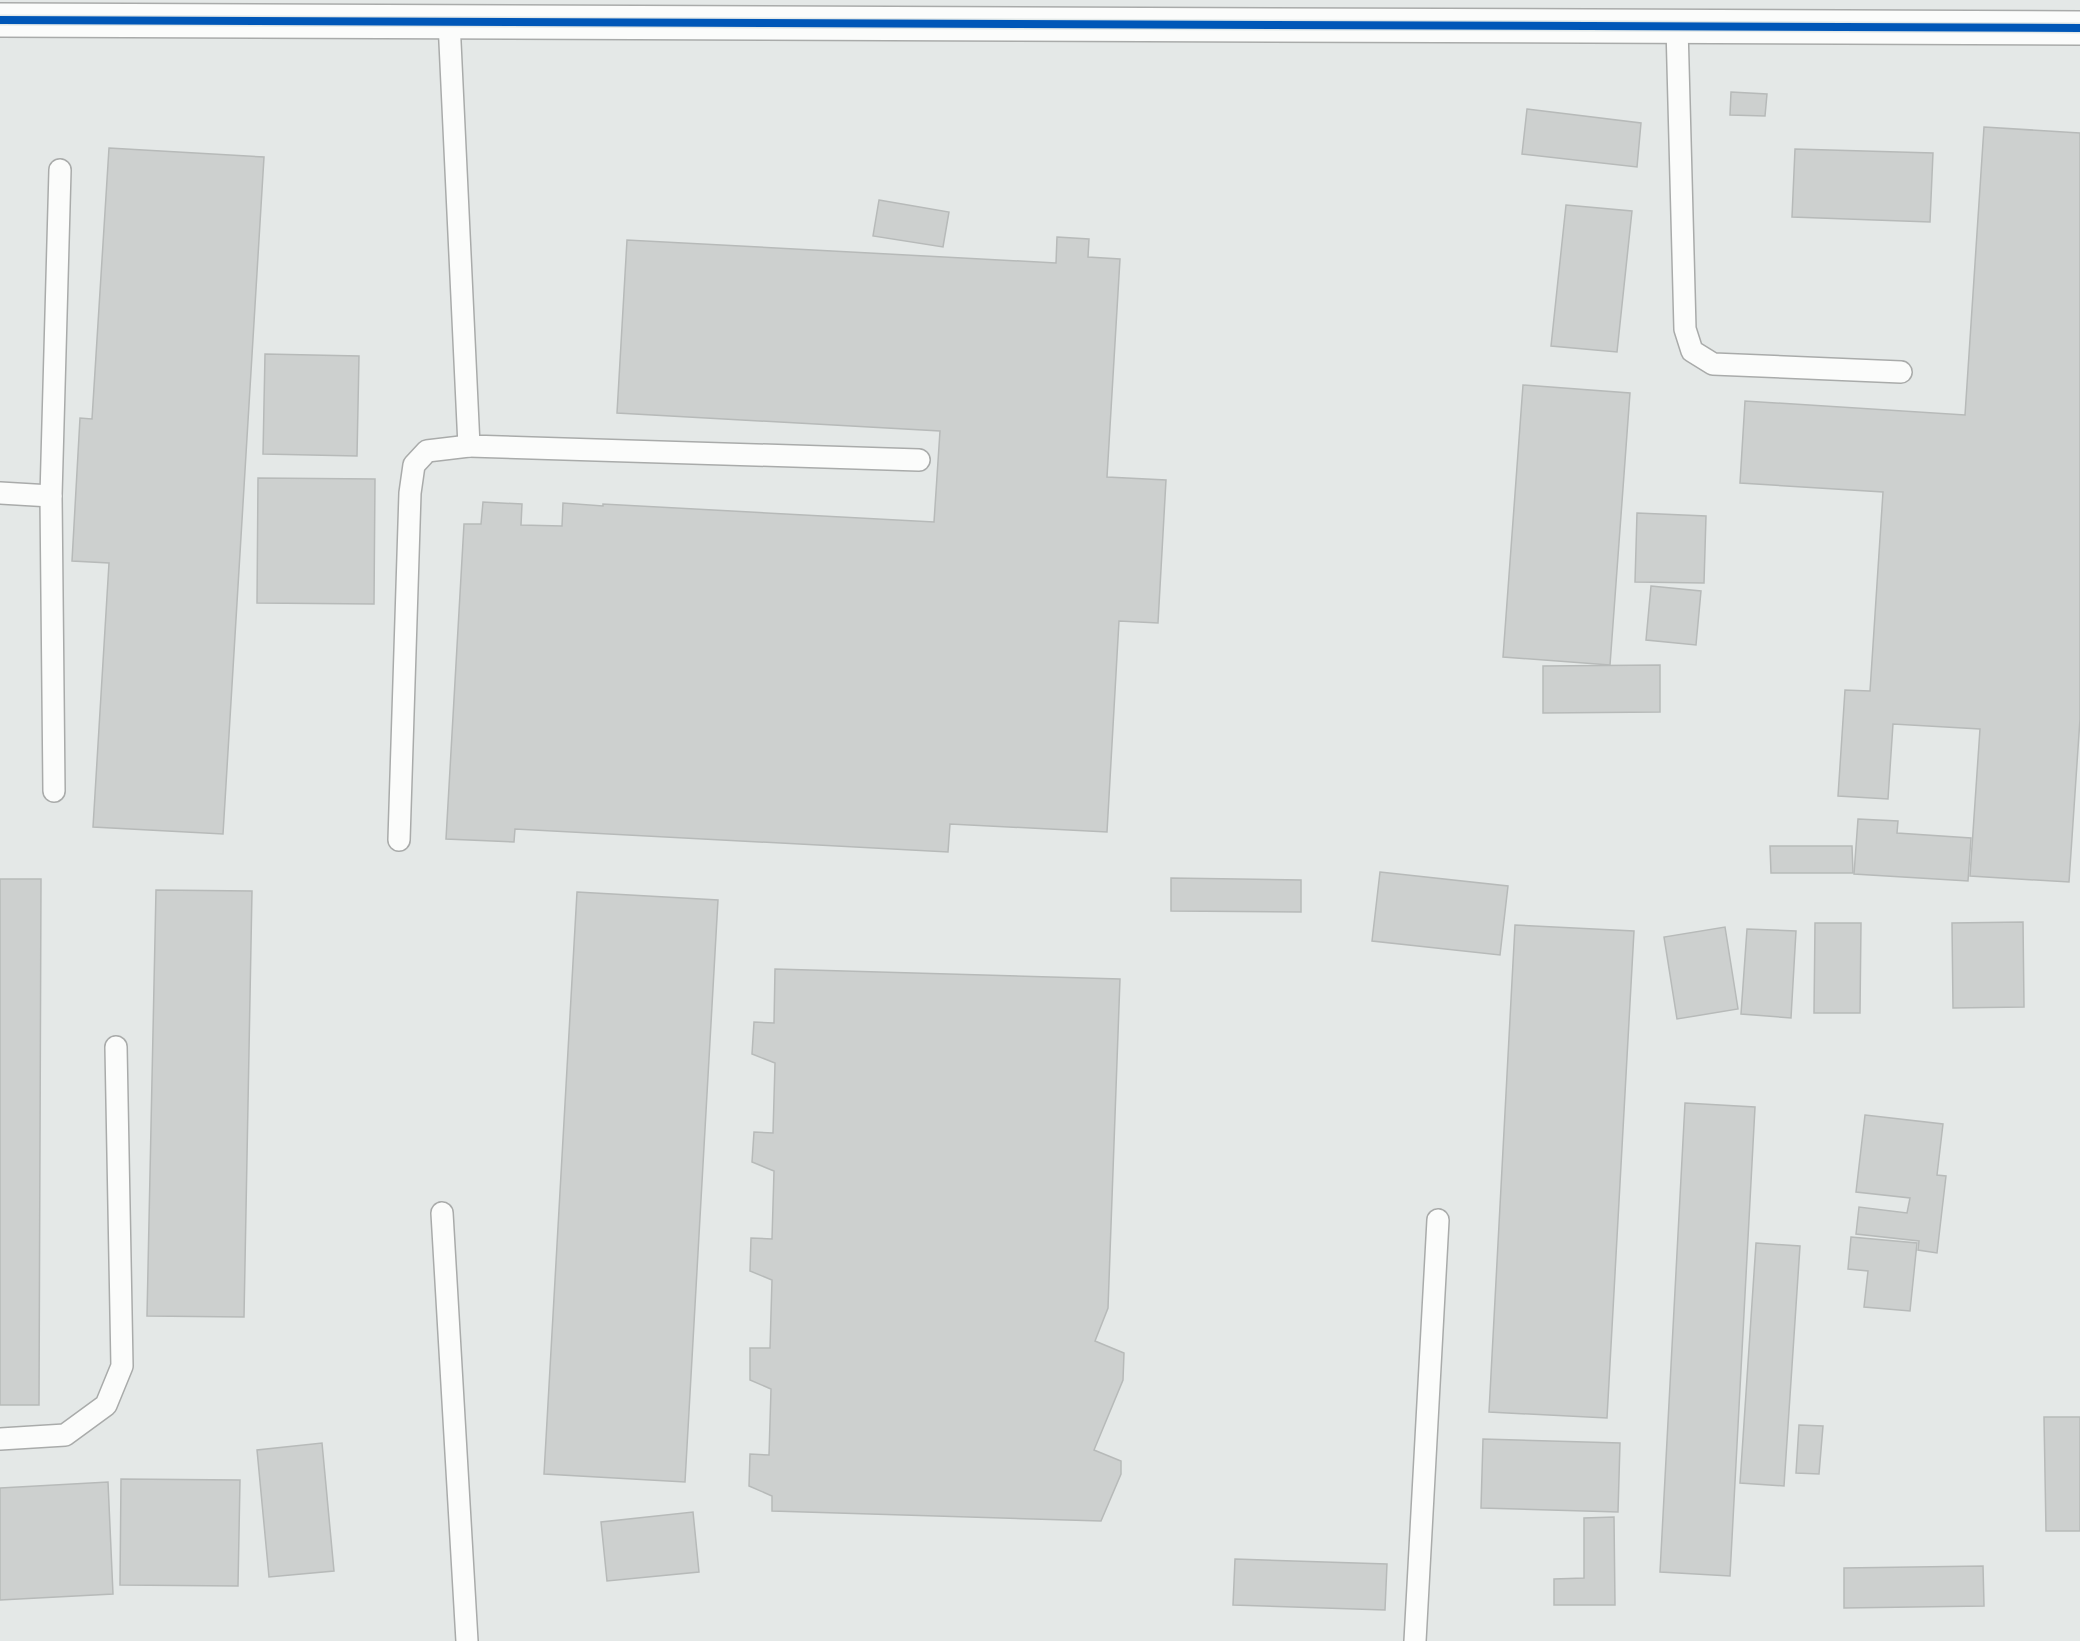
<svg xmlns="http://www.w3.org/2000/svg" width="2080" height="1641" viewBox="0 0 2080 1641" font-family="'Sofia Sans Condensed',sans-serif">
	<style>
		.building { fill: #cdd0cf; stroke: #b7bab9; stroke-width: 1.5 }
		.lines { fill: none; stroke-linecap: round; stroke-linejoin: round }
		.service-casing { stroke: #a9abaa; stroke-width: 24 }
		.minor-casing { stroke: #a9abaa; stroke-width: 36 }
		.service { stroke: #fbfcfb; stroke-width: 21 }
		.minor { stroke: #fbfcfb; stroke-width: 33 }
		.cycleway-casing { stroke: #e3e9e8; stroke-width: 11 }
		.cycleway { stroke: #0057b8; stroke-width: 8 }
	</style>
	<rect width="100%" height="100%" fill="#e4e8e7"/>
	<g class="building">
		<path d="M1731,92L1767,94L1765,116L1730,115Z"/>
		<path d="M1527,109L1641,123L1637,167L1522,154Z"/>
		<path d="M1984,127L2080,133V719L2069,882L1970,876L1980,729L1893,724L1888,799L1838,796L1845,690L1870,691L1883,492L1740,483L1745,401L1965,415Z"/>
		<path d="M109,148L264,157L223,834L93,827L109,563L72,561L80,418L92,419Z"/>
		<path d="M1795,149L1933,153L1930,222L1792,217Z"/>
		<path d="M879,200L949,212L943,247L873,236Z"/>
		<path d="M1566,205L1632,211L1617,352L1551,346Z"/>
		<path d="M1057,237L1089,239L1088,257L1120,259L1107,477L1166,480L1158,623L1119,621L1107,832L950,824L948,852L515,829L514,842L446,839L464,524H481L483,502L522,504L521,525L562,526L563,503L603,506V504L934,522L940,431L617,413L627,240L1056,263Z"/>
		<path d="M265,354L359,356L357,456L263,454Z"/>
		<path d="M1523,385L1630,393L1610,665L1503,657Z"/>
		<path d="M258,478L375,479L374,604L257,603Z"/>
		<path d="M1637,513L1706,516L1704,583L1635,582Z"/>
		<path d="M1651,586L1701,591L1696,645L1646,640Z"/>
		<path d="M1660,665V712L1543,713V666Z"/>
		<path d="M1858,819L1898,821L1897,833L1971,838L1968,881L1854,874Z"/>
		<path d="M1770,846H1852L1853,873H1771Z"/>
		<path d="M1380,872L1508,886L1500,955L1372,941Z"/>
		<path d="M1171,878L1301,880V912L1171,911Z"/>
		<path d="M0,879H41L39,1405H0Z"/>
		<path d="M156,890L252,891L244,1317L147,1316Z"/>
		<path d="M577,892L718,900L685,1482L544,1474Z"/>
		<path d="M2023,922L2024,1007L1953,1008L1952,923Z"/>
		<path d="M1815,923H1861L1860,1013H1814Z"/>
		<path d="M1515,925L1634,931L1607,1418L1489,1412Z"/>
		<path d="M1725,927L1738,1009L1677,1019L1664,937Z"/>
		<path d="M1747,929L1796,931L1791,1018L1741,1014Z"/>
		<path d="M775,969L1120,979L1108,1308L1095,1341L1124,1353L1123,1380L1094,1450L1121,1461V1474L1101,1521L772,1511V1496L749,1486L750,1454L769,1455L771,1389L750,1380V1348H770L772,1280L750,1271L751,1238L772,1239L774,1171L752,1162L754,1132L773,1133L775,1063L752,1054L754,1022L774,1023Z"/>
		<path d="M1685,1103L1755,1107L1730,1576L1660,1572Z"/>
		<path d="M1865,1115L1943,1124L1937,1175L1946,1176L1937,1253L1918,1250L1919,1241L1856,1234L1859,1207L1907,1213L1910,1198L1856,1192Z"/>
		<path d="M1851,1237L1917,1243L1910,1311L1864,1307L1868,1271L1848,1269Z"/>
		<path d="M1756,1243L1800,1246L1784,1486L1740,1483Z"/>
		<path d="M2044,1417H2080V1531H2046Z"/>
		<path d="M1799,1425L1823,1426L1819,1474L1796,1473Z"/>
		<path d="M1483,1439L1620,1443L1618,1512L1481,1508Z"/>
		<path d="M322,1443L334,1571L269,1577L257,1450Z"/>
		<path d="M121,1479L240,1480L238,1586L120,1585Z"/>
		<path d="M108,1482L113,1594L0,1600V1488Z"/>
		<path d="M693,1512L699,1572L607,1581L601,1522Z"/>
		<path d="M1614,1517L1615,1605H1554V1579L1584,1578V1518Z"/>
		<path d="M1235,1559L1387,1564L1385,1610L1233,1605Z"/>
		<path d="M1983,1566L1984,1606L1844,1608V1568Z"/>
	</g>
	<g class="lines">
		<defs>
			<g id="service">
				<path d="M449,21L469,446L919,460"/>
				<path d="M1677,27L1685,329L1692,351L1713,364L1901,372"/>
				<path d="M0,493L51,496"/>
				<path d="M54,791L51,496L60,170"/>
				<path d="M399,840L410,493L414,465L427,451L469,446"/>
				<path d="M442,1213L467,1641"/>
				<path d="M0,1439L65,1435L106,1405L122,1366L116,1047"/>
				<path d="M1415,1641L1438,1220"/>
			</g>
			<path id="minor" d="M0,20L2080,28"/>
		</defs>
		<use href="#service" class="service-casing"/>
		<use href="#minor" class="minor-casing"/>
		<use href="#service" class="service"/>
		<use href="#minor" class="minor"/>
		<defs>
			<path id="cycleway" d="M0,20L2080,28"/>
		</defs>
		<use href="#cycleway" class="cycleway-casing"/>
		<use href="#cycleway" class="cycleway"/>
	</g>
</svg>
